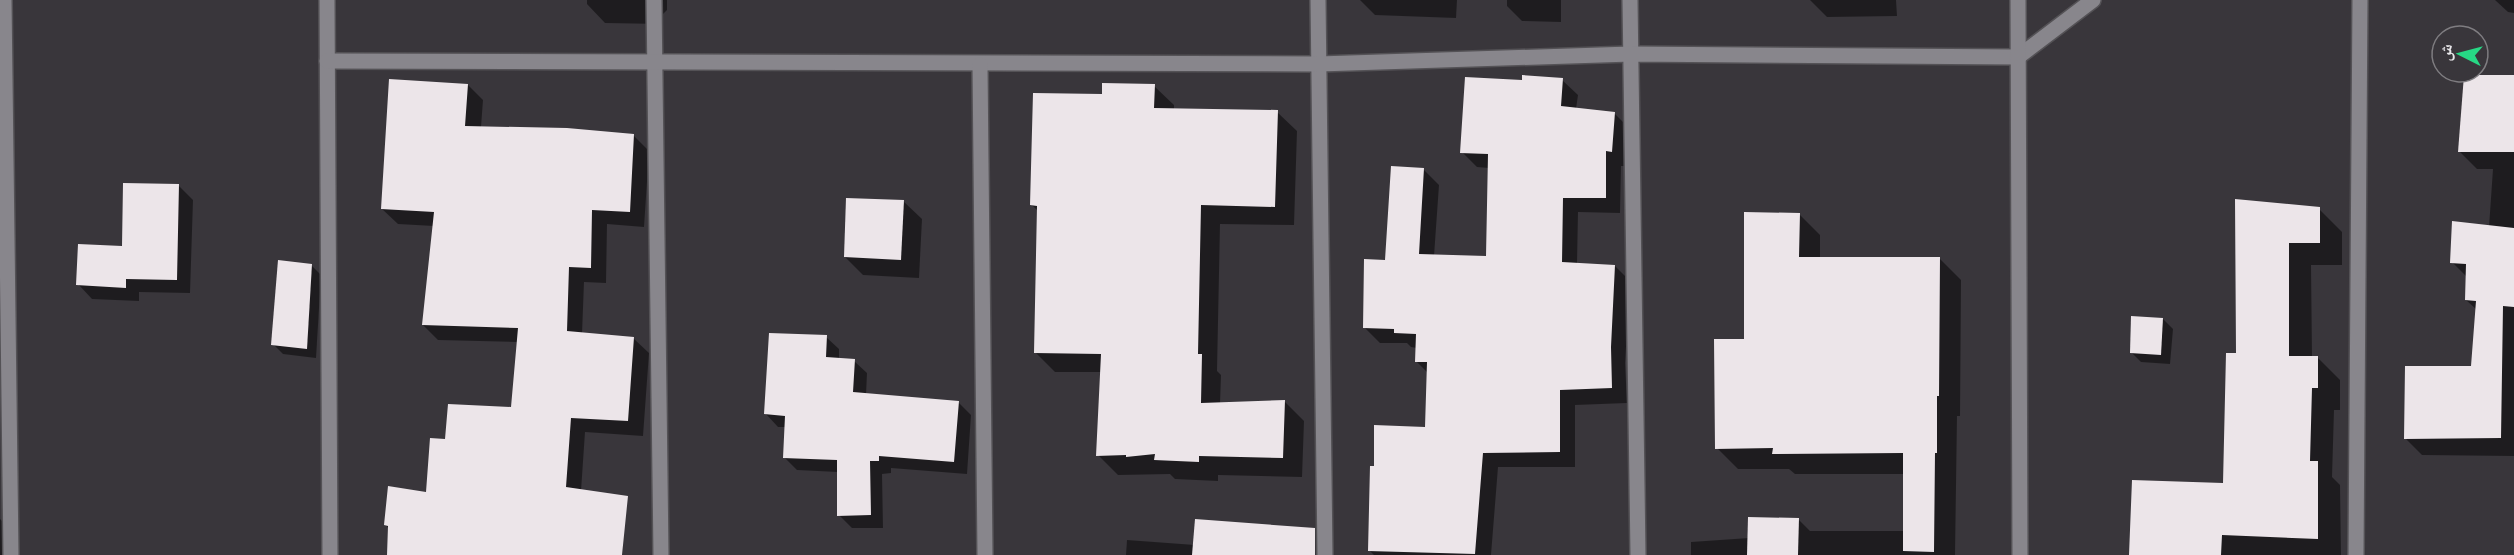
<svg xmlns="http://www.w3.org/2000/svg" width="2514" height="555" viewBox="0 0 2514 555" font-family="'Roboto Condensed','Noto Naskh Arabic',sans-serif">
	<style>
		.shadow { fill: #0007 }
		.building { fill: #ece5e9 }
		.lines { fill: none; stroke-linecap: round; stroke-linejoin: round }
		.minor-casing { stroke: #545256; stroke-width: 18 }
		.tertiary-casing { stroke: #545256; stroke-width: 18 }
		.minor { stroke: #88868c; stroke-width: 15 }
		.tertiary { stroke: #88868c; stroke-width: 15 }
	</style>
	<rect width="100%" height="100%" fill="#39363b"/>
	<g class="shadow">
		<path d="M587,0H667V10L663,14L662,24L605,23L587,4Z"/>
		<path d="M1360,0H1457L1456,18L1375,15Z"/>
		<path d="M1507,0H1561V22L1522,21L1507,6Z"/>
		<path d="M1810,0H1896L1897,16L1827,17Z"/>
		<path d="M2495,0H2514V13L2508,12Z"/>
		<path d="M2514,76V456L2422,455L2405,438L2472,368L2477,310L2466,300L2467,277L2452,262L2489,227L2493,169H2477L2459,151Z"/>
		<path d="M1562,80L1578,95L1576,109L1614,113L1629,128L1626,166H1621L1620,213L1578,212L1577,264L1615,266L1630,281L1625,363L1627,403L1575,405V467H1498L1491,555H1374L1370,551L1375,467L1426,428L1428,373L1416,361L1417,348L1411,347L1407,343H1380L1365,328L1386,261L1424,170L1439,185L1434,256L1487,258L1489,168L1477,167L1462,152L1523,81Z"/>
		<path d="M468,85L483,100L481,127L634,136L649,151L644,227L607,224L606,283L584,282L582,334L633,338L649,353L643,436L585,432L581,491L625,510L622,555H388L389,529L386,525L428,493L513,409L518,342L438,340L423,325L434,226L398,224L382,209Z"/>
		<path d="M1154,86L1174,105V110L1277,112L1297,131L1294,225L1220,224L1217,371L1221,375L1220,404L1284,401L1304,421L1302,477L1218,475V481L1175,479L1170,474L1118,475L1098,455L1102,372H1055L1035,352L1038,211L1032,205L1103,95Z"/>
		<path d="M178,185L193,200L190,293L139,292V301L92,299L78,284L124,248Z"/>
		<path d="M2237,200L2319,209L2342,232V265H2311L2312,357H2317L2340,380V410H2334L2332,477L2340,485L2341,555H2131L2224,484L2237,355Z"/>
		<path d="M903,201L922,219L919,278L863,275L845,257Z"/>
		<path d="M1799,214L1820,235V258L1940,259L1961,280L1960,416H1957L1955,555H1691V542L1749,538L1798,519L1810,531H1904L1905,474H1795L1789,469H1738L1717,448L1745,340Z"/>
		<path d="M311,265L321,275L316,358L283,354L273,344Z"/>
		<path d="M2163,319L2173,329L2170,364L2141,362L2131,352Z"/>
		<path d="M826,337L839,349V360L854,361L867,373L866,395L958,402L971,415L967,474L891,468V473L882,474L883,528H852L839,515L838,472L797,470L784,457L786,427H778L766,414Z"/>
		<path d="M0,519L8,527L4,555H0Z"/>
		<path d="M1127,540L1195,545L1299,555H1126Z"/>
	</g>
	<g class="building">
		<path d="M1522,75L1563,78L1561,106L1615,112L1612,152L1606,151V198H1563L1562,262L1615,265L1611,347L1612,388L1560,390V452L1483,453L1475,554L1368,551L1370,466H1374V425L1425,427L1427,362H1415L1416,334L1394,333V329L1363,328L1364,259L1385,260L1391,166L1424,168L1419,254L1486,256L1488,154L1460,153L1465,77L1522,80Z"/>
		<path d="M2464,75H2514V152H2458Z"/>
		<path d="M389,79L468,84L465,126L567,128L634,134L630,212L592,210L591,268L569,267L567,331L634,337L628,421L571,418L566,487L628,496L622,555H387L388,526L384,525L388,486L426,492L430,438L445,439L448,404L511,407L518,328L422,325L434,212L381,209Z"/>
		<path d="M1102,83L1155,84L1154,108L1278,110L1275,207L1201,205L1198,354H1202L1201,403L1285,400L1283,458L1199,456V462L1154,460L1155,454L1126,457V455L1096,456L1101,354L1034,353L1037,206L1030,205L1033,93L1102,94Z"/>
		<path d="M123,183L179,184L177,280L126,279V288L76,285L78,244L122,246Z"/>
		<path d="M846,198L904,200L901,260L844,257Z"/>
		<path d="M2235,199L2320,207V243H2289V356H2318V388H2312L2310,461H2318V539L2222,535L2221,555H2129L2132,480L2223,483L2226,353H2236Z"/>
		<path d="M1744,212L1800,213L1799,257H1940L1939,396H1937V453H1935L1934,552L1903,551V453L1772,454L1773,448L1715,449L1714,339H1744Z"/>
		<path d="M2452,221L2514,228V307L2503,306L2501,438L2404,439L2405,366H2471L2476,301L2465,300L2466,264L2450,263Z"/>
		<path d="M278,260L312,264L307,349L271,345Z"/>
		<path d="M2131,316L2163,318L2161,355L2130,353Z"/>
		<path d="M769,333L827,335L826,357L855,359L853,392L959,401L954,462L879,456V461H870L871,515L837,516V460L783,458L785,416L764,414Z"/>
		<path d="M1748,517L1799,518L1798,555H1747Z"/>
		<path d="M1195,519L1315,528V555H1192Z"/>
	</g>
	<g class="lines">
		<defs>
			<g id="minor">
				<path d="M4,0L11,555"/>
				<path d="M327,0L330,555"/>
				<path d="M654,0L661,555"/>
				<path d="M1318,0L1325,555"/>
				<path d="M1630,0L1638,555"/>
				<path d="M327,61L1319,64L1631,54L2018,57L2093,0"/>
				<path d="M980,65L985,555"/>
				<path d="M2356,555L2360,0"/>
			</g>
			<path id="tertiary" d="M2018,0L2020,555"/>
		</defs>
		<use href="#minor" class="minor-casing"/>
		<use href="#tertiary" class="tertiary-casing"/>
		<use href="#minor" class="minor"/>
		<use href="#tertiary" class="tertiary"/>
	</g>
	<g transform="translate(2460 54) rotate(276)"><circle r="28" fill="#39363b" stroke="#7f7d81" stroke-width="1.5"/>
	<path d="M0-4.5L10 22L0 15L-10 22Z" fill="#27d885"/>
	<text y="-9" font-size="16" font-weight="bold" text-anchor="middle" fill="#e8e7ea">ش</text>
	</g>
</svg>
